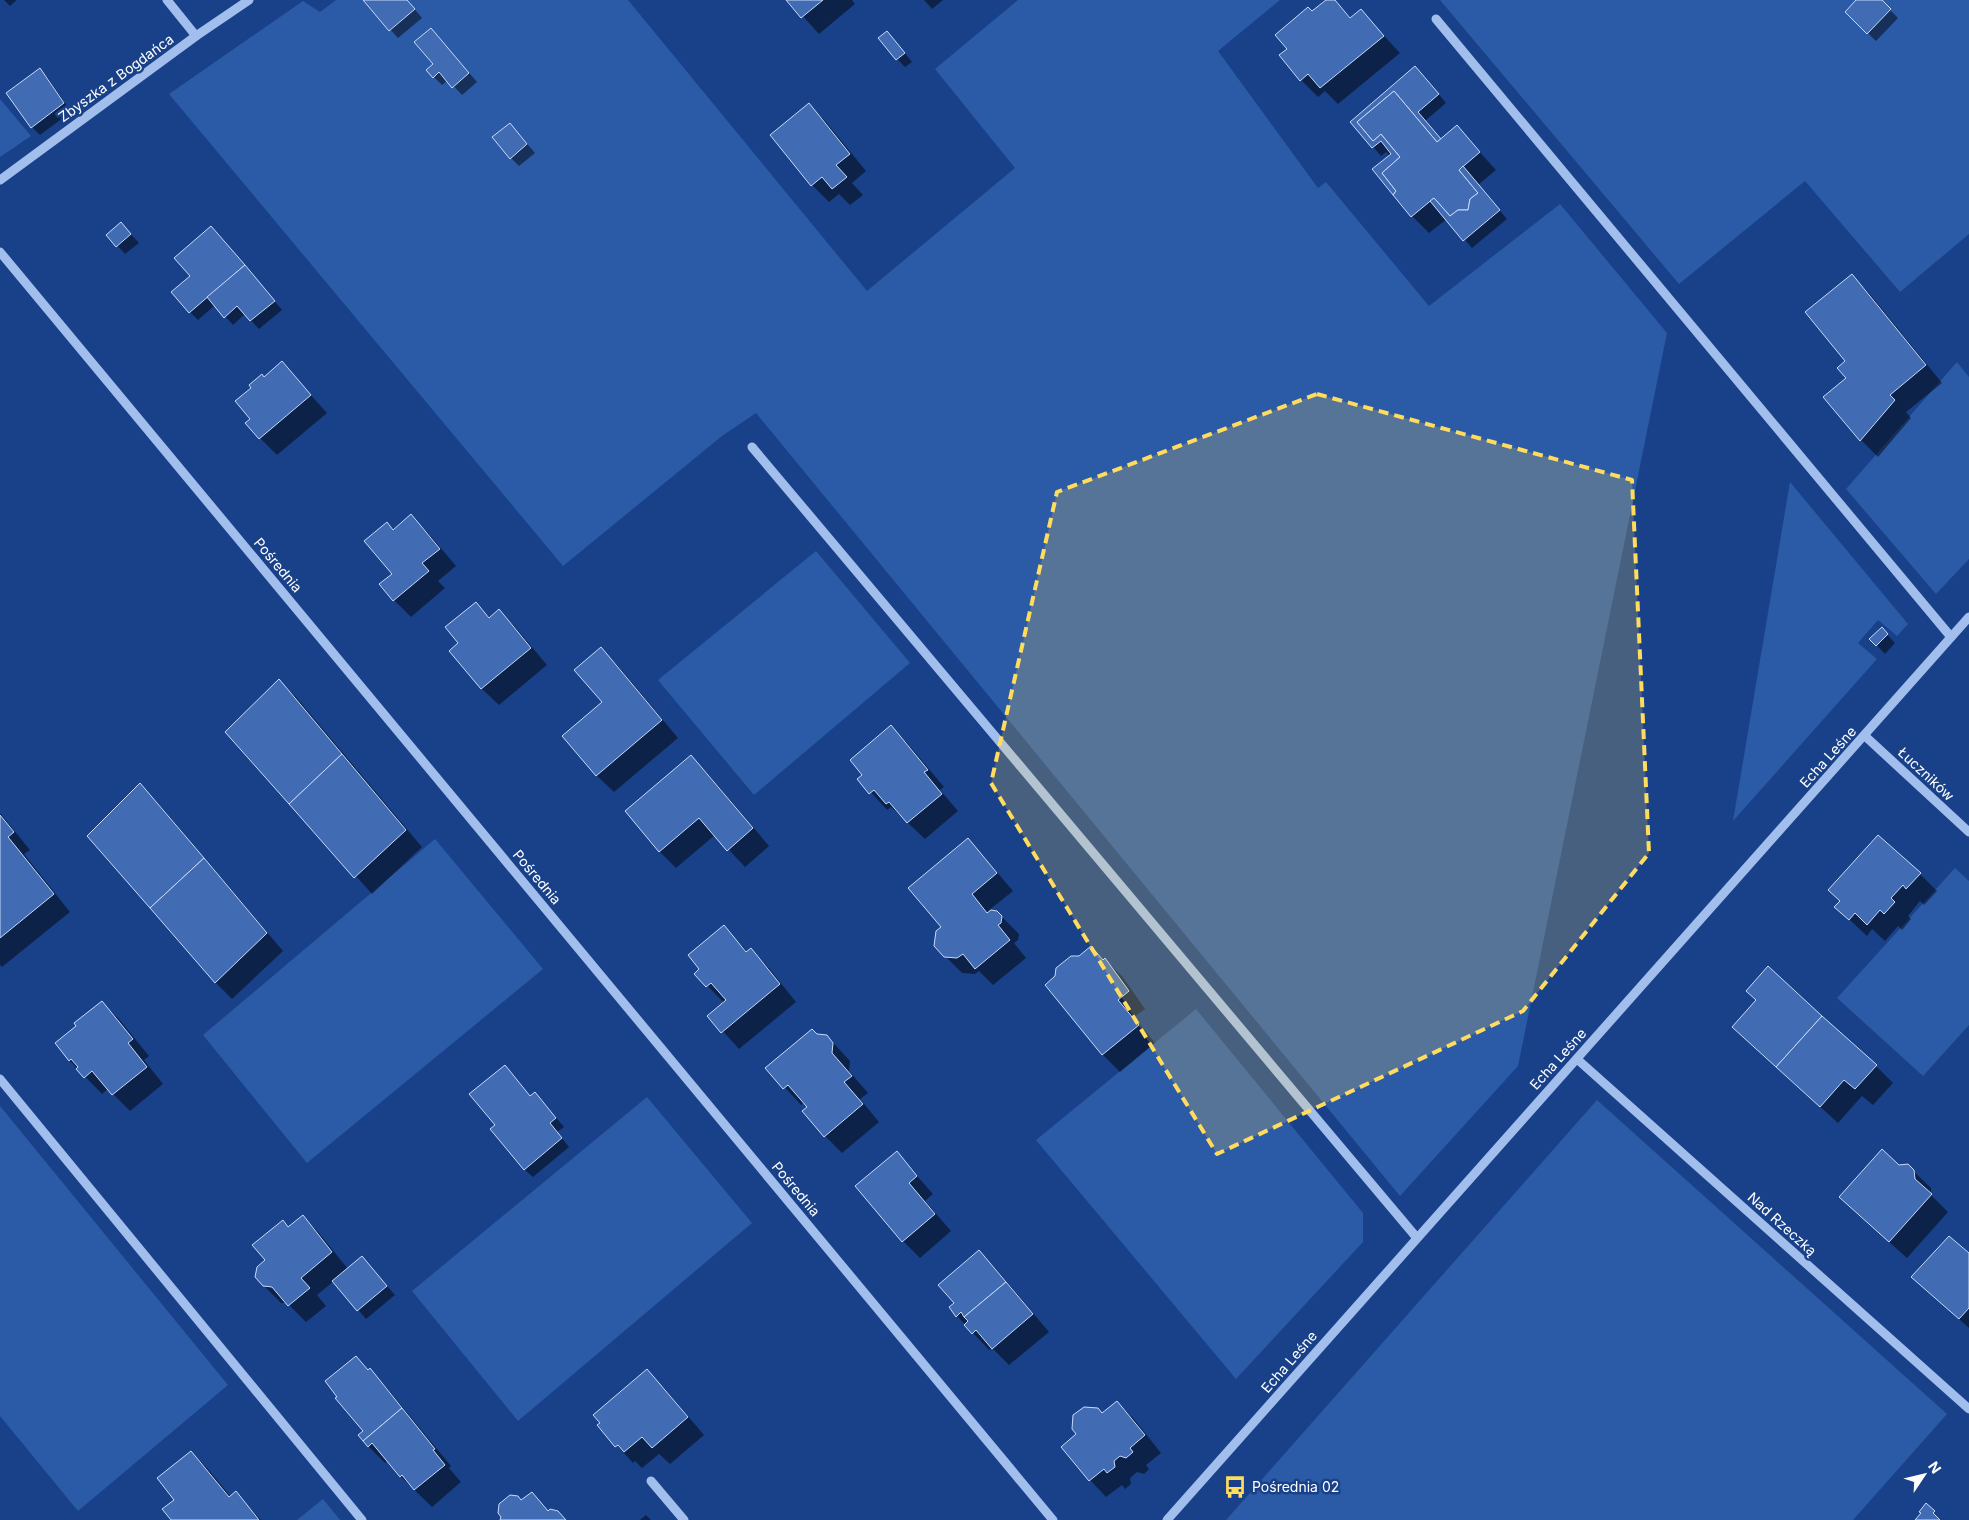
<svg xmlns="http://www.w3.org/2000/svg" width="1969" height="1520" viewBox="0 0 1969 1520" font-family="Inter,sans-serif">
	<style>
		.green { fill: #2b5aa7 }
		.shadow { fill: #0007 }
		.building { fill: #416bb2; stroke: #c7dafa }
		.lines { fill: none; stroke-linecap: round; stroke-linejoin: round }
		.minor { stroke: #a1beed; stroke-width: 9 }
		.marked { fill: #ffdc5d; fill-opacity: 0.2; stroke: #ffdc5d; stroke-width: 4; stroke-dasharray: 10 6; stroke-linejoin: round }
		.labels { text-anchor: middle; stroke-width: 5; stroke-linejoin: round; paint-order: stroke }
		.street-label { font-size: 14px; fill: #fff; stroke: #194189 }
		.poi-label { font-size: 14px; fill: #fff; stroke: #194189; text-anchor: start }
	</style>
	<rect width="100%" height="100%" fill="#194189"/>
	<g class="green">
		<path d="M336,0H628L867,291L1015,168L935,69L1018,0H1280L1218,51L1318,188L1326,182L1429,306L1560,204L1667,333L1518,1066L1400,1196L756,413L722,436L563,566L169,94L303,1L320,12Z"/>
		<path d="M1440,0H1969V234L1900,292L1805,181L1679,284Z"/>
		<path d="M0,99L31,136L0,157Z"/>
		<path d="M1957,362L1969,377V559L1936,594L1846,489Z"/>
		<path d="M1790,482L1908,624L1897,636L1878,620L1858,643L1877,659L1733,821Z"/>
		<path d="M816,551L910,663L754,795L658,680Z"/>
		<path d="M435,839L543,969L307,1163L203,1035Z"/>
		<path d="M1955,868L1969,881V1025L1923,1076L1837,998Z"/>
		<path d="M1196,1009L1363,1213V1242L1236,1379L1036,1140Z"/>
		<path d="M647,1097L752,1223L518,1421L412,1291Z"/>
		<path d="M1597,1100L1947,1414L1853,1520H1226Z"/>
		<path d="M0,1106L228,1385L78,1511L0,1416Z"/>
		<path d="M323,1499L340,1520H297Z"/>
	</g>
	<g class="shadow">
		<path d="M4,0H17L10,6Z"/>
		<path d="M364,0H407L422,18L398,38Z"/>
		<path d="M788,0H852L855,4L819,34Z"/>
		<path d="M924,0H943L932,9Z"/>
		<path d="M1328,0H1334L1352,19L1361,11L1400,53L1338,104L1325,91L1318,97L1301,80L1288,49Z"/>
		<path d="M1857,0H1880L1898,18L1876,41L1846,12Z"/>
		<path d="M439,38L477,82L462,95L448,80L442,85L434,77Z"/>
		<path d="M895,41L912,62L905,67L897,59Z"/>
		<path d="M40,70L48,78L71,112L40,135L32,127Z"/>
		<path d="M1424,76L1446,103L1425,121L1441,140L1457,127L1496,170L1478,185L1507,219L1472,248L1447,219L1429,233L1412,216L1374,170L1390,156L1386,152L1381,156L1352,122Z"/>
		<path d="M809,105L826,122L866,171L852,183L863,195L850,205L839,194L829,202L812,185Z"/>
		<path d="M510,124L535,153L519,166L511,158Z"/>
		<path d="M121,224L139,243L125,254L108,235Z"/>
		<path d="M219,236L282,310L259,329L245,314L233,325L215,305L198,320L190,312L191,277Z"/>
		<path d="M1852,276L1869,293L1942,383L1906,412L1911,418L1878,457L1861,440L1825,397L1848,378Z"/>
		<path d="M282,363L327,413L277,455L260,438L252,419L253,388Z"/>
		<path d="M411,516L428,533L456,566L438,581L445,588L411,617L394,600L393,574L387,524L394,530Z"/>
		<path d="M476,603L490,618L499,611L516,628L547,665L499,705L482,689L450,651L459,643Z"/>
		<path d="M1882,629L1895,643L1885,654L1871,639Z"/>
		<path d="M601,649L618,666L678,738L614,792L597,776L564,736L604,702Z"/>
		<path d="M279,681L296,697L422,847L372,894L227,732Z"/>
		<path d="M891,727L908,744L944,787L940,790L958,811L925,839L891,807L887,810L859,779L863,775Z"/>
		<path d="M691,757L708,774L769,846L745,867L715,835L676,868L659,851Z"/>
		<path d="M140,785L157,802L283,951L232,999L215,982Z"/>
		<path d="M0,813L30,850L24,854L70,912L2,967L0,965Z"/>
		<path d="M968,840L984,857L1013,891L988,911L997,912L1019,934L1018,940L1014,943L1026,958L993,985L979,971L975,974L962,973L945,956L942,928Z"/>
		<path d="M1920,874L1937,891L1924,905L1920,901L1908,916L1911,919L1902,930L1898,926L1885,941L1872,929L1867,936L1836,907Z"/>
		<path d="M724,927L748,952L751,950L768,967L796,1002L739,1049L709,1016L724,1003L696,974L701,969Z"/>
		<path d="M1091,947L1122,976L1145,1009L1134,1017L1155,1043L1120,1072L1103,1055L1046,985Z"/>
		<path d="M102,1003L119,1019L149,1056L144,1060L163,1084L130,1111L108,1089L102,1094L69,1060L78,1026Z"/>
		<path d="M817,1035L827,1036L850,1061L849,1071L868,1093L860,1099L879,1122L842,1153L825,1136L805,1102L801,1105L767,1068Z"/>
		<path d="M1751,1044L1876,1066L1893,1083L1873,1105L1862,1096L1838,1123Z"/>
		<path d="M505,1067L531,1097L535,1094L543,1102L564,1127L557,1132L569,1147L533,1177L524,1169L496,1125Z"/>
		<path d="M897,1153L933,1194L925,1201L951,1231L920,1258L903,1241L857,1186Z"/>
		<path d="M1907,1165L1931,1188V1195L1948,1212L1907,1258L1858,1214L1899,1166Z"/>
		<path d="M303,1216L319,1233L348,1269L362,1258L395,1295L366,1319L334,1281L317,1295L326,1306L306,1322L287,1303H281L263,1285L267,1260L283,1222L289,1228Z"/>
		<path d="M979,1252L996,1269L1049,1332L1009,1365L992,1348L989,1350L957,1316L955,1303Z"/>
		<path d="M1969,1255V1328L1930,1293Z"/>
		<path d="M356,1358L386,1387L451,1466L449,1468L461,1482L432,1507L400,1476L388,1461L385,1463L368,1446L365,1432Z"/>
		<path d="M647,1371L664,1388L704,1435L670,1464L659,1454L642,1468L635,1461L633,1463L599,1425Z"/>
		<path d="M1117,1402L1134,1419L1161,1453L1146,1465L1149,1469L1144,1474L1137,1472L1130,1478L1131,1484L1125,1489L1122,1485L1106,1497L1090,1480L1102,1414Z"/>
		<path d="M191,1452L208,1469L231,1497L236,1493L261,1520H173L176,1500Z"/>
		<path d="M646,1515L651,1520H640Z"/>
	</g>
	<g class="building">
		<path d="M363,0H407L415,9L389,31Z"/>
		<path d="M786,0H823L801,18Z"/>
		<path d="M1326,0H1335L1350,18L1361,9L1384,36L1320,88L1308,74L1300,81L1279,55L1287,49L1275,35L1308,7L1312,11Z"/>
		<path d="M1856,0H1882L1891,9L1867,34L1845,12Z"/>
		<path d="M431,28L469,73L452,88L439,72L433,78L426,70L433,64L414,42Z"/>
		<path d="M887,31L905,53L896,60L878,38Z"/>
		<path d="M1415,66L1439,94L1418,112L1441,139L1437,142L1394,91L1357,122L1373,141L1381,134L1400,157L1382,173L1396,191L1393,195L1372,169L1391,154L1381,141L1372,148L1350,122Z"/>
		<path d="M40,68L64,103L31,128L6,93Z"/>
		<path d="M1394,91L1437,142L1457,125L1480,152L1459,170L1478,193L1470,199L1468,210H1458L1450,216L1434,198L1411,217L1393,195L1396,191L1382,173L1400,157L1381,134L1373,141L1357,122Z"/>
		<path d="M809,103L850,154L836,165L847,177L832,189L822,177L811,186L770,135Z"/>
		<path d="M510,123L527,144L510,159L492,137Z"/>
		<path d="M1463,166L1500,210L1463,241L1430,201L1434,198L1450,216L1458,210H1468L1470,199L1478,193L1459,170Z"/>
		<path d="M121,222L131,234L116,247L106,235Z"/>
		<path d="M211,226L245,265L189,313L171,292L190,276L174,258Z"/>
		<path d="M245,265L275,301L250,321L237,306L224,318L207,297Z"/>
		<path d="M1852,274L1926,365L1890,395L1895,400L1860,441L1823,397L1846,378L1837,368L1845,361L1805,312Z"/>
		<path d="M282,361L311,395L259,439L245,423L250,419L235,401L251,388L249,385L262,374L264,377Z"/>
		<path d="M411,514L440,549L422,563L429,571L393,601L379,584L392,574L364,541L387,522L393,530Z"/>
		<path d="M476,602L489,618L499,609L531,648L481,689L449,651L458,643L445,627Z"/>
		<path d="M1882,627L1888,634L1876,646L1869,639Z"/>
		<path d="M601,647L662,720L596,776L562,736L602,702L574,670Z"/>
		<path d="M279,679L342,754L289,804L225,732Z"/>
		<path d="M891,725L928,770L924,772L942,794L907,823L889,802L886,804L874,790L869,794L857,779L862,775L850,760Z"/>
		<path d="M342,754L406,830L354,878L289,804Z"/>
		<path d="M691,755L753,828L727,851L699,818L659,852L625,811Z"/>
		<path d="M140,783L204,858L150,908L87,836Z"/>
		<path d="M0,815L14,832L8,837L54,894L0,938Z"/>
		<path d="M1878,835L1921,873L1906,889L1903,885L1891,898L1895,902L1884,914L1880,910L1867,925L1855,913L1849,920L1834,907L1840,901L1828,890Z"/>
		<path d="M968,838L997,873L972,894L987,913L991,910L997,911L1002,916L1001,923L998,925L1010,940L975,969L963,954L957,958L944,957L934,946L936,931L941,927L908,888Z"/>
		<path d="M204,858L267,933L215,983L150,908Z"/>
		<path d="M724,925L746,952L751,948L780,984L721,1033L707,1016L726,1000L711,983L706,987L694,974L699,969L688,955Z"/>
		<path d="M1091,946L1103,960L1105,958L1129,991L1118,1000L1139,1025L1102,1055L1045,985L1055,976L1056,968L1071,956H1079Z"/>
		<path d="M1768,966L1822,1016L1776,1067L1732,1027L1756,1000L1746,991Z"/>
		<path d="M102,1001L133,1039L128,1043L147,1067L112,1095L92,1071L84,1078L76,1069L78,1067L71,1059L69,1061L55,1043L76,1026L74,1023Z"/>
		<path d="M1822,1016L1877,1065L1855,1089L1844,1080L1820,1107L1776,1067Z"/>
		<path d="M812,1029L817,1034L827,1035L833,1043L832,1053L852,1076L844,1082L863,1104L824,1137L802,1111L807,1107L788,1085L783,1089L765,1068Z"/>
		<path d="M505,1065L530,1096L535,1092L556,1118L550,1123L562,1138L524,1170L490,1129L495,1125L469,1094Z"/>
		<path d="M1882,1149L1899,1165L1908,1164L1914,1170L1915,1179L1932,1194L1889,1242L1839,1197Z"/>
		<path d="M897,1151L917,1176L909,1183L935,1214L902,1242L855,1186Z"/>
		<path d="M303,1215L332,1252L301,1278L310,1288L288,1306L272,1287L263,1286L255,1277L257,1267L265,1260L252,1245L283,1220L288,1227Z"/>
		<path d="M1949,1236L1969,1253V1308L1959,1319L1911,1277Z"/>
		<path d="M979,1250L1006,1282L964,1317L961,1312L956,1317L949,1307L954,1303L938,1285Z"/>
		<path d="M362,1256L387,1286L357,1311L332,1281Z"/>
		<path d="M1006,1282L1033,1314L992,1349L976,1330L972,1334L964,1325L968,1321L964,1317Z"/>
		<path d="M356,1356L368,1370L370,1368L402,1408L363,1441L358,1435L363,1431L335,1398L337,1397L325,1381Z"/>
		<path d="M647,1369L688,1417L652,1448L642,1437L624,1452L618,1445L615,1447L597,1425L600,1423L593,1415Z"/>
		<path d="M1117,1401L1145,1435L1130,1448L1133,1452L1126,1458L1120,1456L1114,1461L1115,1467L1107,1473L1104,1469L1089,1481L1061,1447L1076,1434L1072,1429L1073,1415L1084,1407L1098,1408L1102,1413Z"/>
		<path d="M402,1408L435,1449L433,1450L445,1465L414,1490L402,1475L400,1477L372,1443L368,1447L363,1441Z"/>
		<path d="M191,1451L229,1497L236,1491L259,1520H171L162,1509L174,1500L157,1478Z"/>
		<path d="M532,1492L548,1511L550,1509L558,1511L566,1520H500L501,1517L498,1513L499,1504L510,1495L518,1496L521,1500Z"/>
		<path d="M1926,1503L1935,1511L1933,1513L1940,1520H1915L1921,1513L1919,1512Z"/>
	</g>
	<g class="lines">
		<g class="minor">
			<path d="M167,0L196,36"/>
			<path d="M1436,19L1951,637"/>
			<path d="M0,180L196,36L249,0"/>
			<path d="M0,252L1053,1520"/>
			<path d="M752,447L1417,1238"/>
			<path d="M1865,736L1969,832"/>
			<path d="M1577,1059L1969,1409"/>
			<path d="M0,1079L362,1520"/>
			<path d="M651,1481L684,1520"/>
			<path d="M1167,1520L1969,617"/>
		</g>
	</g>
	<path class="marked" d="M1317,394L1632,480L1649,853L1523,1011L1217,1154L991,783L1057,492Z"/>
	<defs>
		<symbol id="bus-bare" viewBox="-9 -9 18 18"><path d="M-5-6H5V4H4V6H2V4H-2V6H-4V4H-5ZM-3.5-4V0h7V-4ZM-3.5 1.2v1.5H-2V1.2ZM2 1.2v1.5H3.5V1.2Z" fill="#ffdc5d" stroke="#194189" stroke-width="2.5" paint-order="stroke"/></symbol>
	</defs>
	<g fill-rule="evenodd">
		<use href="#bus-bare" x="1219" y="1471" width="32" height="32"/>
	</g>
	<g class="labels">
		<g class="street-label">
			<text transform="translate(116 78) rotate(-36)" y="5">Zbyszka z Bogdańca</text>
			<text transform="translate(278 565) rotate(50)" y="5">Pośrednia</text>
			<text transform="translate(1828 757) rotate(-48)" y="5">Echa Leśne</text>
			<text transform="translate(1926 774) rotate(43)" y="5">Łuczników</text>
			<text transform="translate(537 877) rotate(50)" y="5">Pośrednia</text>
			<text transform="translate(1558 1059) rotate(-48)" y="5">Echa Leśne</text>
			<text transform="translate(796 1189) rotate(50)" y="5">Pośrednia</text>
			<text transform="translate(1782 1224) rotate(42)" y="5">Nad Rzeczką</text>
			<text transform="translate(1289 1362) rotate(-49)" y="5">Echa Leśne</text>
		</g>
		<g class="poi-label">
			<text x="1252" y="1492">Pośrednia 02</text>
		</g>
	</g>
	<g transform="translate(1924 1475) rotate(55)" stroke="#194189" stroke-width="4" paint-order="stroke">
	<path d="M0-4L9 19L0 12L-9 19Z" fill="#ffffff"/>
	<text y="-8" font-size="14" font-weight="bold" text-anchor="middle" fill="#ffffff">N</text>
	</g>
</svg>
